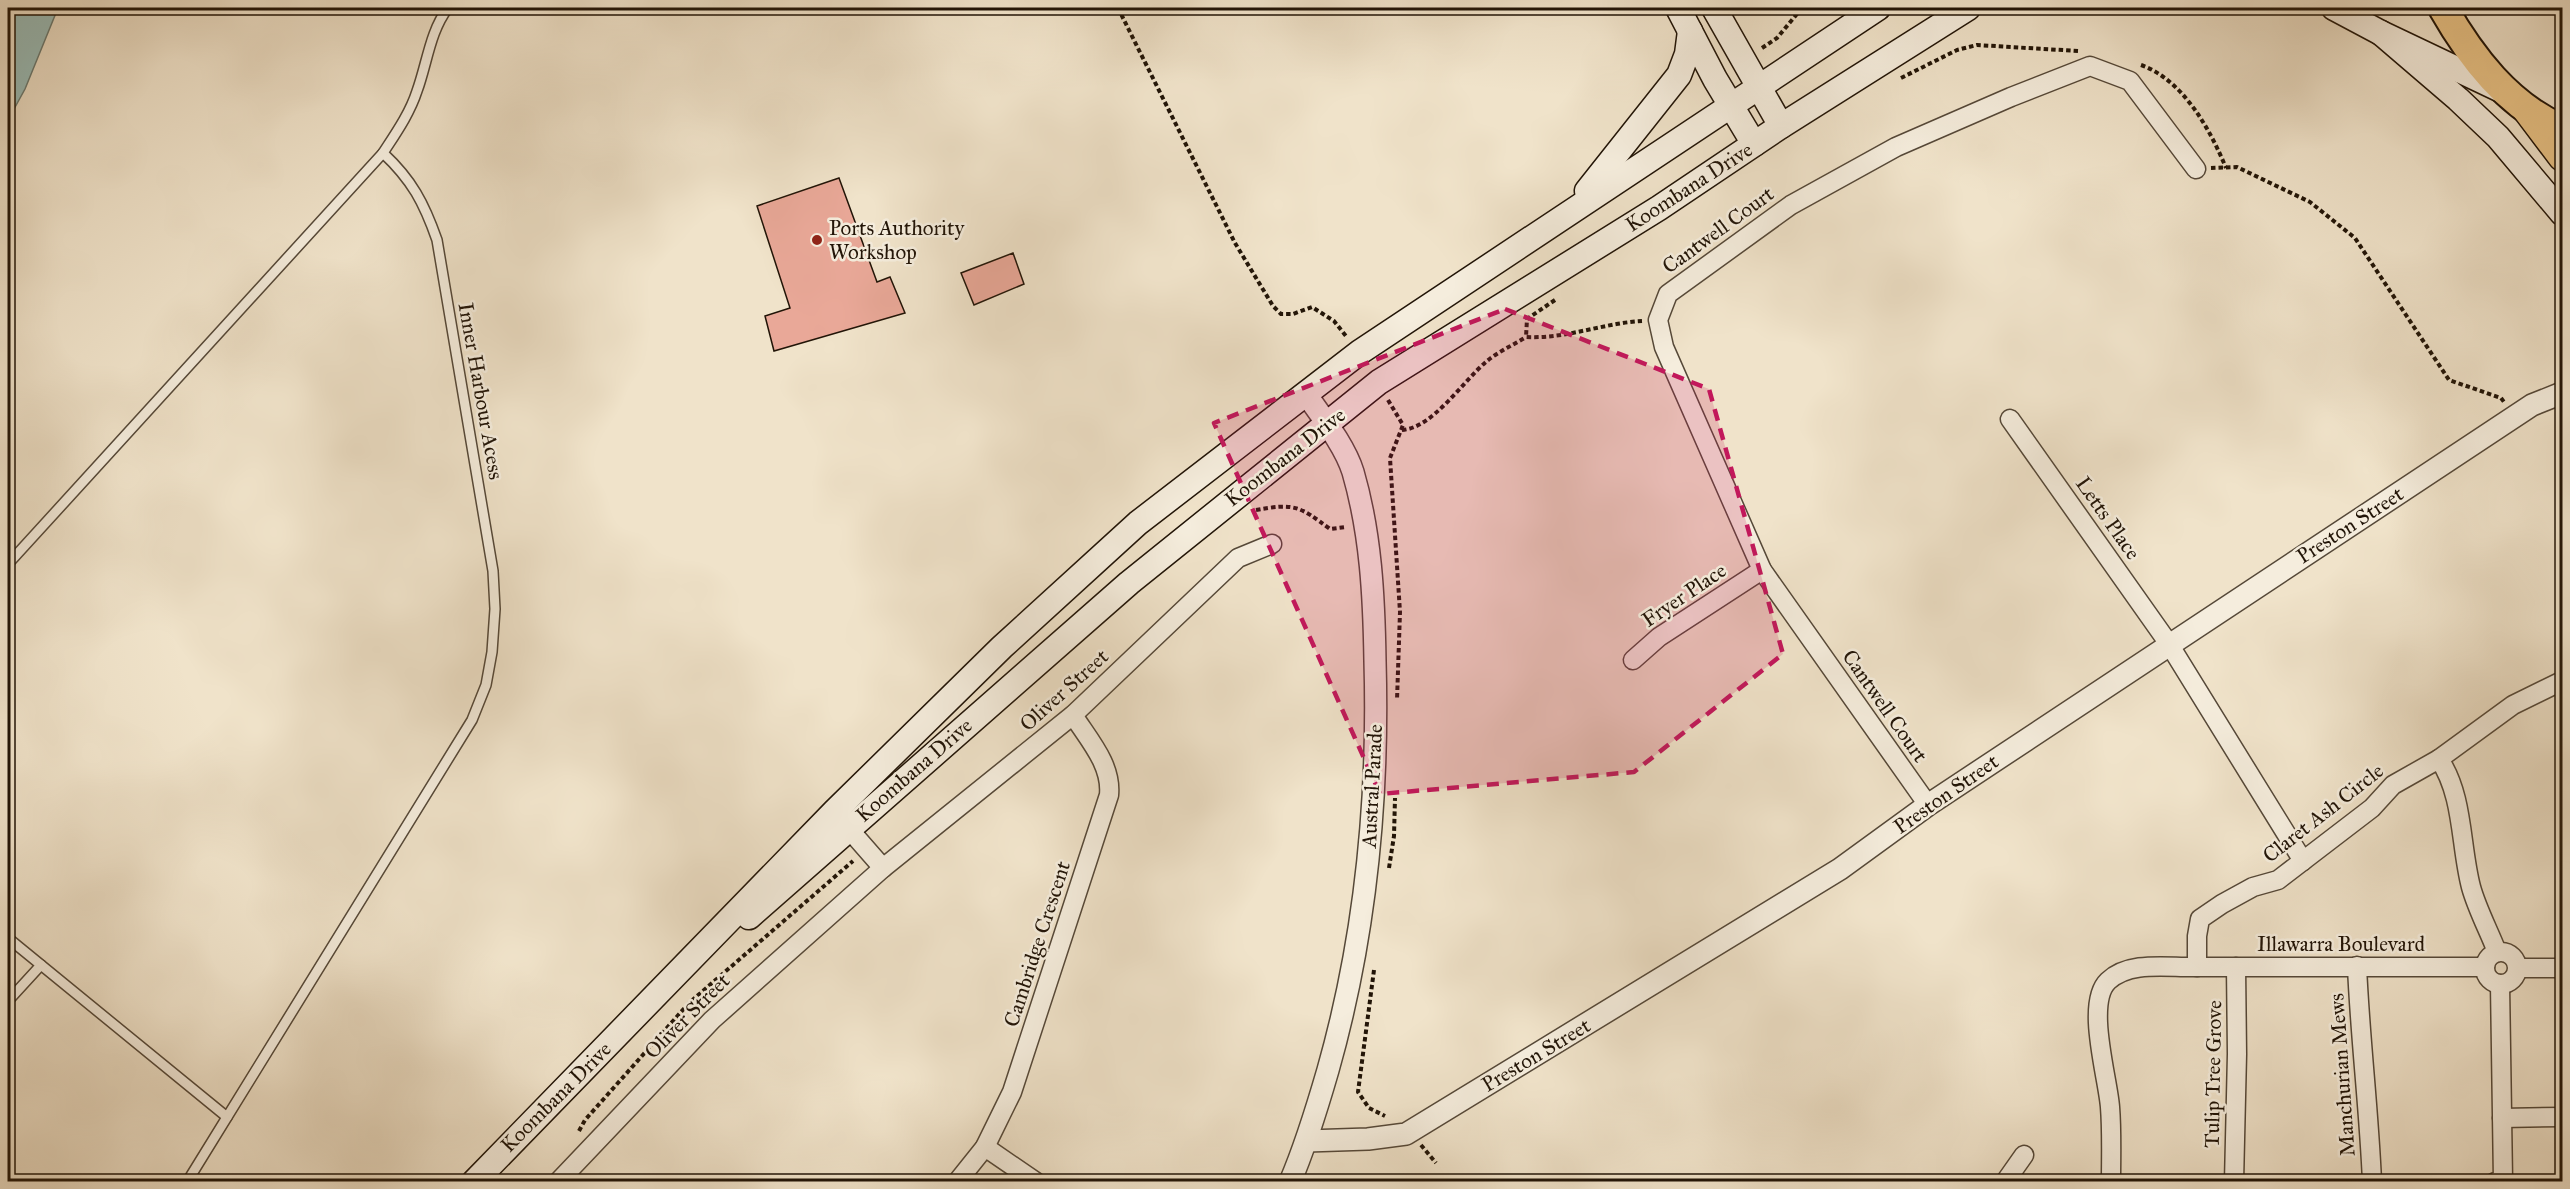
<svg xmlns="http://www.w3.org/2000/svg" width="2570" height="1189" viewBox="0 0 2570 1189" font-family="'IM FELL Great Primer',serif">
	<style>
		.water { fill: #9abeba; stroke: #6a7a72; stroke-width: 1.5 }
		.building { fill: #e9a898; stroke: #211407; stroke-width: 1.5 }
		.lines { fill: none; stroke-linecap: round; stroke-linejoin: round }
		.service-casing { stroke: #554838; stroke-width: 12 }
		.minor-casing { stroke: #554838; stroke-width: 21 }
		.tertiary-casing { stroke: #554838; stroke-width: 24 }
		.secondary-casing { stroke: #211407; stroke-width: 27 }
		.primary-casing { stroke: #211407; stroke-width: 30 }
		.trunk-casing { stroke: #211407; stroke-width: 32 }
		.path { stroke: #211407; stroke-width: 4; stroke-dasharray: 4.5 3; stroke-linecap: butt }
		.service { stroke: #f5eddd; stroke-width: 9 }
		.minor { stroke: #f5eddd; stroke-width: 18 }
		.tertiary { stroke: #f5eddd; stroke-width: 21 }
		.secondary { stroke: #f5eddd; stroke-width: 24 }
		.primary { stroke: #e8c285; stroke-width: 27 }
		.trunk { stroke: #e8c285; stroke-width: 28 }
		.marked { fill: #c2185b; fill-opacity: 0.2; stroke: #c2185b; stroke-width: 4.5; stroke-dasharray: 12 8; stroke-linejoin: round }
		.poi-dot { fill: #8f2418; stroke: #f5eddd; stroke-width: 2 }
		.labels { text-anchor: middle; stroke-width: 5; stroke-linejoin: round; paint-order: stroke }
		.street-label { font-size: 21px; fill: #211407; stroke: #f5eddd }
		.poi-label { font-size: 21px; fill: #211407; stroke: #f5eddd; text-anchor: start }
	</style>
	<rect width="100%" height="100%" fill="#f0e3ca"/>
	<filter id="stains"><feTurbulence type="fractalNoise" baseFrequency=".00333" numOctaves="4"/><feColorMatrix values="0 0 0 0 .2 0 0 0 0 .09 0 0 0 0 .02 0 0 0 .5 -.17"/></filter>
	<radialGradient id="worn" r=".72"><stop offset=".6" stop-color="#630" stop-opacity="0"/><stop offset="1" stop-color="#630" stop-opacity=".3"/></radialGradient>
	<path class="water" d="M8,8H58L25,89L8,120Z"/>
	<g class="building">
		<path d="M839,178L877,282L890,277L905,313L774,351L765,316L790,308L757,206Z"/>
		<path d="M1013,253L1024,284L974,305L961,273Z"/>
	</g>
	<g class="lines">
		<defs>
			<g id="service">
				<path d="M8,564L383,153"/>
				<path d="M8,938L227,1117"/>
				<path d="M8,1001L41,965"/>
				<path d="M187,1182L472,720L486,685L492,652L495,609L493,571L437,240C424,203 412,180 383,153C396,133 410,113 417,91C427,64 430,31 448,8"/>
			</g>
			<g id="minor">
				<path d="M2010,419L2169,644L2303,861"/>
				<path d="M1633,660L1659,637L1762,570"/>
				<path d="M2439,759L2513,705L2562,681"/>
				<path d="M1928,805L1762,570L1664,347L1658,320L1668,294L1791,205L1896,147L2011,97L2090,66L2130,81L2196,169"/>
				<path d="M841,820L883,868"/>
				<circle cx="2501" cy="968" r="16"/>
				<path d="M2357,966C2360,1038 2369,1109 2372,1182"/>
				<path d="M2197,967H2485"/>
				<path d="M2518,968H2562"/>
				<path d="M2502,1118L2562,1117"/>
				<path d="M985,1147L1036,1182"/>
				<path d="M558,1182L712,1020L883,868L1073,715L1238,558L1272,544"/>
				<path d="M957,1182L985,1147L1012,1092L1109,795C1112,765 1089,740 1073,715"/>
				<path d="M2005,1182L2024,1155"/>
				<path d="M2111,1182C2111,1157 2112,1132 2110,1107C2108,1078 2085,1003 2108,981C2130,960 2169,968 2197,967V936L2200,919L2222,904L2253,887L2278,880L2372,808L2393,785L2439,759C2464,796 2460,845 2471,887C2477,909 2489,931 2497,952"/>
				<path d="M2234,1182L2237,1054L2236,967"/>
				<path d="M2495,1182L2503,1180L2500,984"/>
			</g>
			<g id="tertiary">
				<path d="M1307,1141L1368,1139L1406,1134L1840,869L1928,805L2532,405L2562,393"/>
				<path d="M1290,1182C1306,1145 1317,1108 1328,1070C1366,936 1379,800 1375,661C1374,597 1371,534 1353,472C1345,446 1322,417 1306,394"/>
			</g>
			<g id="secondary">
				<path d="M1678,8L1715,79L1754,144"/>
				<path d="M1714,8L1781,126"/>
				<path d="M2334,8L2381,33L2503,91"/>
				<path d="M2381,33L2458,99L2498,137L2562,213"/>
				<path d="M1587,191L1679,75L1687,54L1690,31"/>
				<path d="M749,917L1129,583L1379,382L1659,208L1781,126L1968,8"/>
				<path d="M474,1182L834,812L1002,647L1138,523L1360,352L1878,8"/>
			</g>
			<path id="primary" d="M2525,108L2562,157"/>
			<path id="trunk" d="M2443,8C2471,57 2508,106 2562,129"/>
		</defs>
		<use href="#service" class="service-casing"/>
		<use href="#minor" class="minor-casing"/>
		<use href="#tertiary" class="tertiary-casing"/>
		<use href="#secondary" class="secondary-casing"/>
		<use href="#primary" class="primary-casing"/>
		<use href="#trunk" class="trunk-casing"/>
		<g class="path">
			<path d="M1118,8L1235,243L1273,306L1281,314H1293L1312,307L1334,321L1346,336"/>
			<path d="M1762,48L1777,38L1802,8"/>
			<path d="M2141,65C2183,80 2210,129 2226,168"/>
			<path d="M1901,78L1957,50L1977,45L2078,51"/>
			<path d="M2211,168L2237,167L2310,202L2355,238L2449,380L2501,398L2504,402"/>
			<path d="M1555,300L1527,319L1526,337C1567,339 1603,323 1642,321"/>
			<path d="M1388,400L1403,425L1390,458L1400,612L1397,700"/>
			<path d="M1402,430C1433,428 1463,381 1487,361C1498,352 1513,345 1526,337"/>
			<path d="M1256,510C1295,503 1299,506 1330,529L1346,527"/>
			<path d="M1389,868L1394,836L1395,798"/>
			<path d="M1374,970L1358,1092L1369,1108L1385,1116"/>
			<path d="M579,1131L585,1120L689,1003L853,861"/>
			<path d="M1421,1145L1436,1163"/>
		</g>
		<use href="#service" class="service"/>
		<use href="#minor" class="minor"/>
		<use href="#tertiary" class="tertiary"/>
		<use href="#secondary" class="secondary"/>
		<use href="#primary" class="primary"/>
		<use href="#trunk" class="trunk"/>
	</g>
	<path class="marked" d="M1505,309L1709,389L1783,654L1634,772L1380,794L1214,423Z"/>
	<circle class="poi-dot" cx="817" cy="240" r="6"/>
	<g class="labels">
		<g class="street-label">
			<text transform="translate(1689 187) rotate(-33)" y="7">Koombana Drive</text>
			<text transform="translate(1718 230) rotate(-36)" y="7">Cantwell Court</text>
			<text transform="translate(481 391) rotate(80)" y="7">Inner Harbour Acess</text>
			<text transform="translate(1285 457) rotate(-38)" y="7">Koombana Drive</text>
			<text transform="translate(2108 518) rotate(55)" y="7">Letts Place</text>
			<text transform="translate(2350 525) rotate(-33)" y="7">Preston Street</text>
			<text transform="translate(1684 595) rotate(-34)" y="7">Fryer Place</text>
			<text transform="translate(1064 690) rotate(-42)" y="7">Oliver Street</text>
			<text transform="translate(1885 706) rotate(55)" y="7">Cantwell Court</text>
			<text transform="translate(914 770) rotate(-41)" y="7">Koombana Drive</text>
			<text transform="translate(1372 786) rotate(-87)" y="7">Austral Parade</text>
			<text transform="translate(1946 794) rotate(-35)" y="7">Preston Street</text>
			<text transform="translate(2323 813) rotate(-38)" y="7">Claret Ash Circle</text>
			<text transform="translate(1037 944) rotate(-72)" y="7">Cambridge Crescent</text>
			<text x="2341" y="951">Illawarra Boulevard</text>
			<text transform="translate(687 1016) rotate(-45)" y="7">Oliver Street</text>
			<text transform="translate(1536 1055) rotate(-31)" y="7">Preston Street</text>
			<text transform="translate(2213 1074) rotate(-89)" y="7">Tulip Tree Grove</text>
			<text transform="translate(2342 1075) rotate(-94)" y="7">Manchurian Mews</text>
			<text transform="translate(556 1097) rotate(-45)" y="7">Koombana Drive</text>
		</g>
		<g class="poi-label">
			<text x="829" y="235">Ports Authority<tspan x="829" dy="24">Workshop</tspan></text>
		</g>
	</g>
	<rect width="2570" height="1189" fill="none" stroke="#f0e3ca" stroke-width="30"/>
	<rect x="9" y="9" width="2552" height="1171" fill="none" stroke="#211407" stroke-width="3"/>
	<rect x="15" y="15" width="2540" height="1159" fill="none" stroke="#211407" stroke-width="1.5"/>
	<rect width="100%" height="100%" filter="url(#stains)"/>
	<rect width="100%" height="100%" fill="url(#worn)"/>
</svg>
